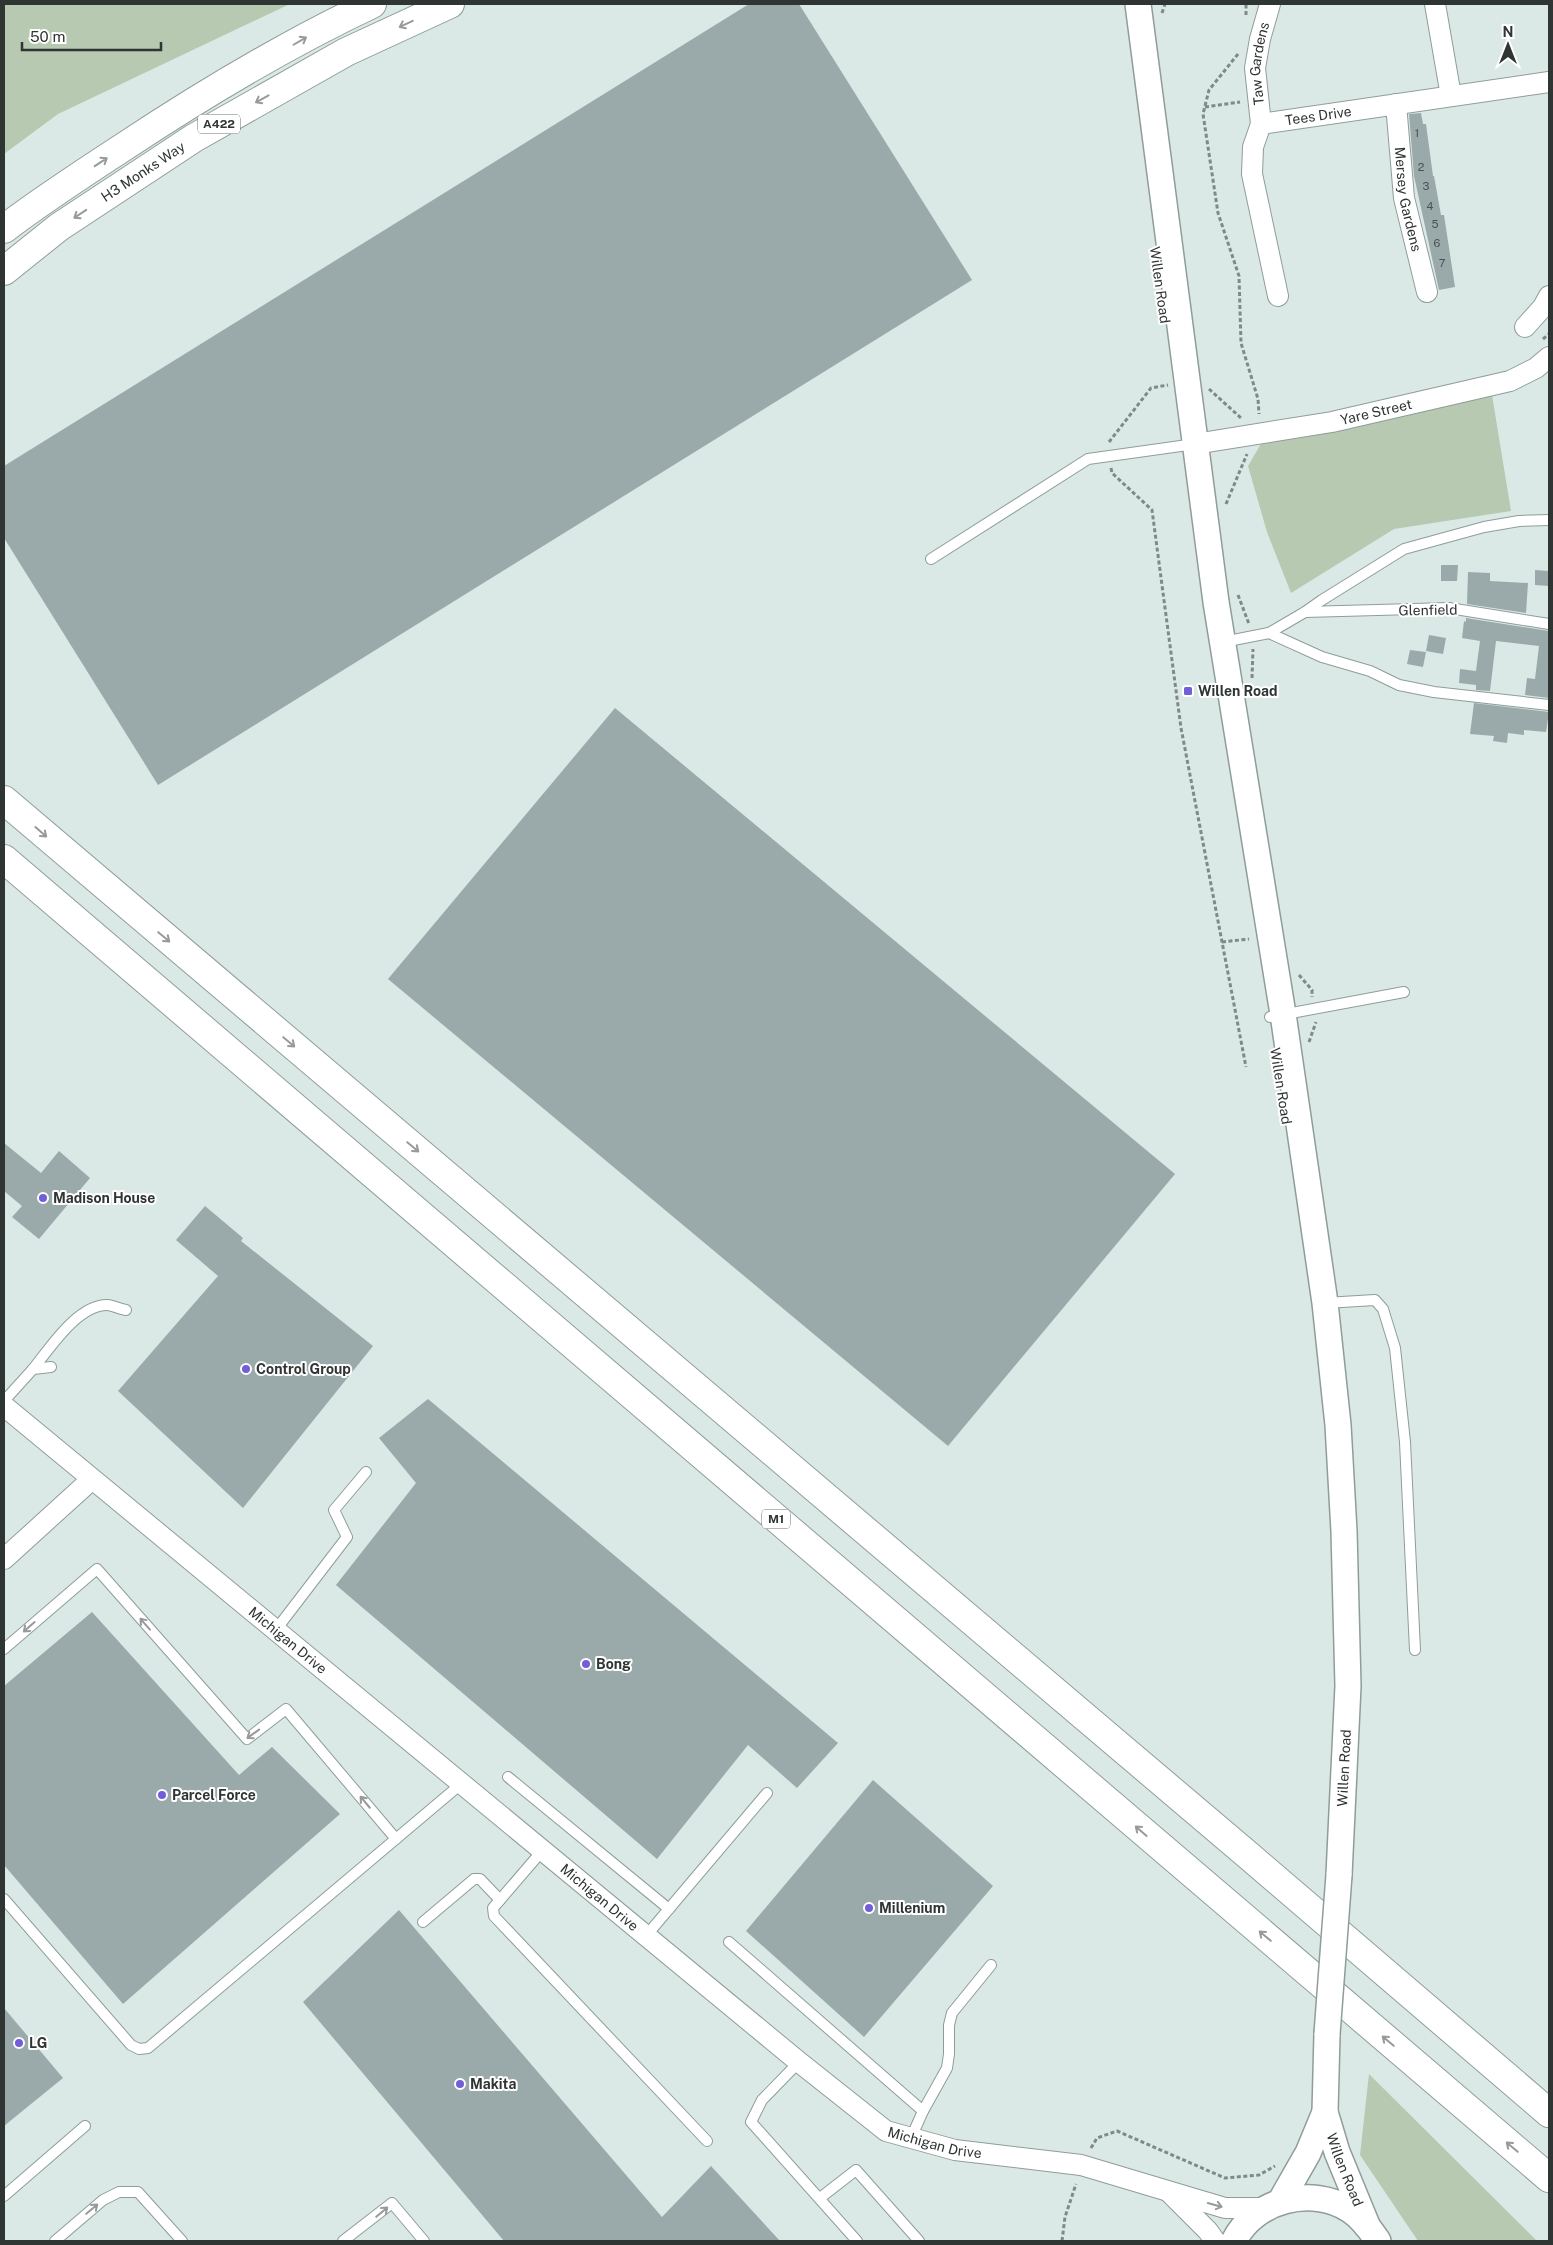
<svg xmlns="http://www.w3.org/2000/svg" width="1553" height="2245" viewBox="0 0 1553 2245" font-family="'Public Sans',sans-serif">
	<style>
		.green { fill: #b7c9b1 }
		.building { fill: #9aa9aa }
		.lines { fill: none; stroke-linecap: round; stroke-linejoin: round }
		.service-casing { stroke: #8f9d9a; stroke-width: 12 }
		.minor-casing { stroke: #8f9d9a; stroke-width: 22 }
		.tertiary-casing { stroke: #8f9d9a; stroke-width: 28 }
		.primary-casing { stroke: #8f9d9a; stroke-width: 30 }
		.motorway-casing { stroke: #8f9d9a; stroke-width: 30 }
		.path { stroke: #7f8a87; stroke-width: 3; stroke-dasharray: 4 2.5; stroke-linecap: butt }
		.service { stroke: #fff; stroke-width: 10 }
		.minor { stroke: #fff; stroke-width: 20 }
		.tertiary { stroke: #fff; stroke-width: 25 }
		.primary { stroke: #fff; stroke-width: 28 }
		.motorway { stroke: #fff; stroke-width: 28 }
		.tertiary-bridge-casing { stroke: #8f9d9a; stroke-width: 28; stroke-linecap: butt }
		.tertiary-bridge { stroke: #fff; stroke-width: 25 }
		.oneway { stroke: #979a99 }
		.poi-dot { fill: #715ed8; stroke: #fff; stroke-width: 2 }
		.labels { text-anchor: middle; stroke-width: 4; stroke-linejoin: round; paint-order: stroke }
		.number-label { font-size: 11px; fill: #4a5251 }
		.shield { fill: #fff; stroke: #6d7270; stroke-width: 1 }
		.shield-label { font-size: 12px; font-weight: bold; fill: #2f3533 }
		.street-label { font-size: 14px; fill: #2f3533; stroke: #fff }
		.poi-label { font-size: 14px; font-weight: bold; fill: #2f3533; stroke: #fff; text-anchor: start }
	</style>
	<rect width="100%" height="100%" fill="#dae9e5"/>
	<g class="green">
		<path d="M4,4H290L58,114L4,154Z"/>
		<path d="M1492,395L1511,511L1394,529L1291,593L1267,532L1248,466L1262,442Z"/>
		<path d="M1369,2074L1537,2241H1418L1360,2155Z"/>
	</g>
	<g class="building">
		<path d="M749,4H799L972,280L158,785L4,538V466Z"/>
		<path d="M1421,113L1423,124H1426L1433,176H1434L1441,215H1444L1455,287L1439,290L1414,176L1409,114Z"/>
		<path d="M1441,565H1458L1457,581H1441Z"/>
		<path d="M1535,570L1549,571V586L1535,585Z"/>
		<path d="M1468,572L1490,573V581L1528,583L1526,613L1467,604Z"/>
		<path d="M1466,618L1549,631V698L1525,695L1527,678L1535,679L1539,646L1496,641L1490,691L1476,690V685L1459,683L1460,669L1476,671L1480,641L1462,638L1464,621L1466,622Z"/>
		<path d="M1429,635L1446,638L1443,654L1426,651Z"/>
		<path d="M1410,650L1426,652L1423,667L1407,664Z"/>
		<path d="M1474,703L1549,712L1546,732L1524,730V735L1508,733L1507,743L1493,741L1494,736L1470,734Z"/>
		<path d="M615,708L1175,1174L948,1446L388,979Z"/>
		<path d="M4,1143L41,1173L59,1151L90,1178L39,1239L12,1217L22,1206L4,1191Z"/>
		<path d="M205,1206L243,1238L241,1241L373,1346L243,1508L118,1391L218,1276L176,1240Z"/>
		<path d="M428,1399L838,1743L797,1788L748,1745L657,1859L336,1585L416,1483L379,1438Z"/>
		<path d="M92,1612L239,1775L272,1747L340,1814L123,2004L4,1865V1686Z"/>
		<path d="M873,1780L993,1886L864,2037L746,1931Z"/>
		<path d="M399,1910L662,2217L711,2166L780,2241H504L303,2002Z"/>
		<path d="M4,2008L63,2078L4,2126Z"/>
	</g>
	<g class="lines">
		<defs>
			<g id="service">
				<path d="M931,559L1088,459L1195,444"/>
				<path d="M1305,612L1449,608L1549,624"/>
				<path d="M1269,633L1322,657L1370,671L1399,685L1434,692L1549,705"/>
				<path d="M1223,642L1269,633L1305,612L1322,600L1404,549L1484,527L1519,521L1549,520"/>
				<path d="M1270,1017L1404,992"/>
				<path d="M1325,1303L1375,1300L1383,1309L1395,1348L1405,1442L1415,1650"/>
				<path d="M33,1369C50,1348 78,1304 108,1305C114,1306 120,1309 126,1310"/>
				<path d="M4,1401L33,1369L51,1367"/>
				<path d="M275,1631L347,1537L334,1510L366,1472"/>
				<path d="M4,1649L97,1569L247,1739L286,1709L396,1839"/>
				<path d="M508,1777L669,1909"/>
				<path d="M542,1851L493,1908L494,1916L707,2141"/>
				<path d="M4,1899L131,2045L139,2049L148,2048L461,1784"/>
				<path d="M423,1922L474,1879H480L500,1900"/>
				<path d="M646,1936L767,1793"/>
				<path d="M729,1942L923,2111"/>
				<path d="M799,2062L762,2100L751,2122L857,2241"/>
				<path d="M911,2138L923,2111L947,2068L949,2054V2025L952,2013L991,1965"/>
				<path d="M4,2196L85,2126"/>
				<path d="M820,2198L856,2170L919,2241"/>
				<path d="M55,2241L103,2200L119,2192H138L182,2241"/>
				<path d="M343,2241L392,2203L424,2241"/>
			</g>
			<g id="minor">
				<path d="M1435,4L1451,96"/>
				<path id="s1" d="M1396,104L1404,198L1427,292"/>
				<path id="s2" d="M1261,124L1255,68L1260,39L1270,4"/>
				<path id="s3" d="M1278,296L1252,174L1253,147L1261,124L1549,82"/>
				<path d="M1525,327L1543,307L1549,296"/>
				<path id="s4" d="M1195,444L1332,422L1510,381L1536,368L1549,357"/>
				<path id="s5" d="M4,1406L799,2062L886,2131L955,2150L1081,2165L1225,2208H1266"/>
				<path d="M4,1559L91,1480"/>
				<path d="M1169,2192L1208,2231L1215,2241"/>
			</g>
			<g id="tertiary">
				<path d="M1138,4L1216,602L1283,1014L1325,1303L1338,1425L1344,1531L1348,1686L1339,1875"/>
				<path id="s6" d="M1327,2034L1325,2112L1337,2152L1367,2225"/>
				<path d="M1280,2202L1308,2153L1325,2112"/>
				<path d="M1234,2241C1254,2200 1312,2185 1350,2210C1362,2218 1370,2229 1378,2241"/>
			</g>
			<g id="primary">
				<path d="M4,229C42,200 82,174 122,148C202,95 285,45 372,4"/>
				<path id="s7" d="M4,271L59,227L194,138L346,52L450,4"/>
			</g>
			<g id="motorway">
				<path d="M4,800L1249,1856L1549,2113"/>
				<path d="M4,859L1549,2178"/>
			</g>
		</defs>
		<use href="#service" class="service-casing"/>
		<use href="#minor" class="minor-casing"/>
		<use href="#tertiary" class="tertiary-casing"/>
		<use href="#primary" class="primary-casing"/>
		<use href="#motorway" class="motorway-casing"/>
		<g class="path">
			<path d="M1162,13L1165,4"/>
			<path d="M1246,15V4"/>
			<path d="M1238,54L1209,90L1203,114L1218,213L1239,276L1241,343L1258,399L1259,414"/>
			<path d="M1205,107L1240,102"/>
			<path d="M1543,339L1549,334"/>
			<path d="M1209,389L1241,418"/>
			<path d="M1109,442L1151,388L1168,385"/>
			<path d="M1111,468L1112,473L1152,510L1181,728L1246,1067"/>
			<path d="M1226,504L1247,454"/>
			<path d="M1238,595L1249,624"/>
			<path d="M1252,678L1253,649"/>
			<path d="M1222,942L1249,939"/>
			<path d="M1299,975L1312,990V997"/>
			<path d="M1309,1042L1316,1022"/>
			<path d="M1091,2148L1097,2138L1117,2131L1225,2178L1259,2175L1275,2166"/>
			<path d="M1062,2241L1065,2217L1076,2184"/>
		</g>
		<use href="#service" class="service"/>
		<use href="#minor" class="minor"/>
		<use href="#tertiary" class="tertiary"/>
		<use href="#primary" class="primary"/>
		<use href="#motorway" class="motorway"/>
		<defs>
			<path id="tertiary-bridge" d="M1327,2034L1339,1875"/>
		</defs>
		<use href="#tertiary-bridge" class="tertiary-bridge-casing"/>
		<use href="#tertiary-bridge" class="tertiary-bridge"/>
	</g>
	<defs><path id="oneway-shaft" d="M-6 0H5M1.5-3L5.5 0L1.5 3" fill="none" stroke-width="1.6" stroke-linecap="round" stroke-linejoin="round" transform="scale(1.25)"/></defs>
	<g class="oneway">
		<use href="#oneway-shaft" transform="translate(406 24) rotate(155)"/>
		<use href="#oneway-shaft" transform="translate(300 41) rotate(-30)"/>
		<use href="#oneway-shaft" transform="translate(262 99) rotate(151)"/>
		<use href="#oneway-shaft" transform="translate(101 162) rotate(-33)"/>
		<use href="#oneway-shaft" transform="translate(80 214) rotate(146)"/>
		<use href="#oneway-shaft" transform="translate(41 832) rotate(41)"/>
		<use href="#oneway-shaft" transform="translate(164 937) rotate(40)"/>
		<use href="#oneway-shaft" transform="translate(289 1042) rotate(40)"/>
		<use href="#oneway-shaft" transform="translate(413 1147) rotate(40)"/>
		<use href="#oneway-shaft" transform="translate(145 1624) rotate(-131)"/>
		<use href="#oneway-shaft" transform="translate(29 1627) rotate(139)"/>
		<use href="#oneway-shaft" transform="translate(253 1734) rotate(144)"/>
		<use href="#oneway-shaft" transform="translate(365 1802) rotate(-130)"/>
		<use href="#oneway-shaft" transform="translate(1141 1831) rotate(-139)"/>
		<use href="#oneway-shaft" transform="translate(1265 1936) rotate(-140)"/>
		<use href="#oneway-shaft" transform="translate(1388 2041) rotate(-140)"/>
		<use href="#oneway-shaft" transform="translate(1512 2147) rotate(-140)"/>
		<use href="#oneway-shaft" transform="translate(1215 2205) rotate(16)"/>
		<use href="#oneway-shaft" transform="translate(92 2209) rotate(-40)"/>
		<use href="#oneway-shaft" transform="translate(382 2212) rotate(-40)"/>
	</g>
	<g class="poi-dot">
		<rect x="1183" y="686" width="10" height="10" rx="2.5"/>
		<circle cx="43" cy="1198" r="5"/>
		<circle cx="246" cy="1369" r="5"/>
		<circle cx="586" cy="1664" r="5"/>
		<circle cx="162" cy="1795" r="5"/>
		<circle cx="869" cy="1908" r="5"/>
		<circle cx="19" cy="2043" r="5"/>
		<circle cx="460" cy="2084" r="5"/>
	</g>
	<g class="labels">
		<g class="number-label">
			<text x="1417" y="137">1</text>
			<text x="1421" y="171">2</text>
			<text x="1426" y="190">3</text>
			<text x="1430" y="210">4</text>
			<text x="1435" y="228">5</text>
			<text x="1437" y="247">6</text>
			<text x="1442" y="267">7</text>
		</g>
		<g class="shield">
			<rect x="198" y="114.5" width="42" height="19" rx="4"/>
			<rect x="762" y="1509.5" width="28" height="19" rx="4"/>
		</g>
		<g class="shield-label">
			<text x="219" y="128">A422</text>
			<text x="776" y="1523">M1</text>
		</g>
		<g class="street-label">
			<text dy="5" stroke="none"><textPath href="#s2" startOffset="61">Taw Gardens</textPath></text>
			<text dy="5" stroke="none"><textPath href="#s3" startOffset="234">Tees Drive</textPath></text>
			<text dy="5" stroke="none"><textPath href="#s7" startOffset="171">H3 Monks Way</textPath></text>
			<text dy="5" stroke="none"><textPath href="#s1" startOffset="96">Mersey Gardens</textPath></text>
			<text transform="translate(1160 285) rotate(82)" y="5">Willen Road</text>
			<text dy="5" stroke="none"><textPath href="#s4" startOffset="184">Yare Street</textPath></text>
			<text transform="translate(1428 610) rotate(-1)" y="5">Glenfield</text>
			<text transform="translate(1281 1086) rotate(81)" y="5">Willen Road</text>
			<text dy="5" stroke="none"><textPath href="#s5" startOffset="368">Michigan Drive</textPath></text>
			<text transform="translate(1344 1768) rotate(-87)" y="5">Willen Road</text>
			<text dy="5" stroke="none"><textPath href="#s5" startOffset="772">Michigan Drive</textPath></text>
			<text dy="5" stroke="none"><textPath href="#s5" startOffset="1192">Michigan Drive</textPath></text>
			<text dy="5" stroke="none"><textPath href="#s6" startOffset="139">Willen Road</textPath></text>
		</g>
		<g class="poi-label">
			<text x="1198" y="696">Willen Road</text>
			<text x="53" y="1203">Madison House</text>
			<text x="256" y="1374">Control Group</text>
			<text x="596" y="1669">Bong</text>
			<text x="172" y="1800">Parcel Force</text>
			<text x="879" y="1913">Millenium</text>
			<text x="29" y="2048">LG</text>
			<text x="470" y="2089">Makita</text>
		</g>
	</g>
	<rect width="1553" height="2245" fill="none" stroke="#2f3533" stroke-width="10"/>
	<g transform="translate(1508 45)" stroke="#ffffff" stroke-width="4" paint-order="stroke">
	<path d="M0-4L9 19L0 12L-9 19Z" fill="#2f3533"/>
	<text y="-8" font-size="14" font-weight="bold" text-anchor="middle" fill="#2f3533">N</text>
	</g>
	<path d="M22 42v8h139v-8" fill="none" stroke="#2f3533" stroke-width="2.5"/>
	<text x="30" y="42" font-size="15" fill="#2f3533" stroke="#ffffff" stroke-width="4" paint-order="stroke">50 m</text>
</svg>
